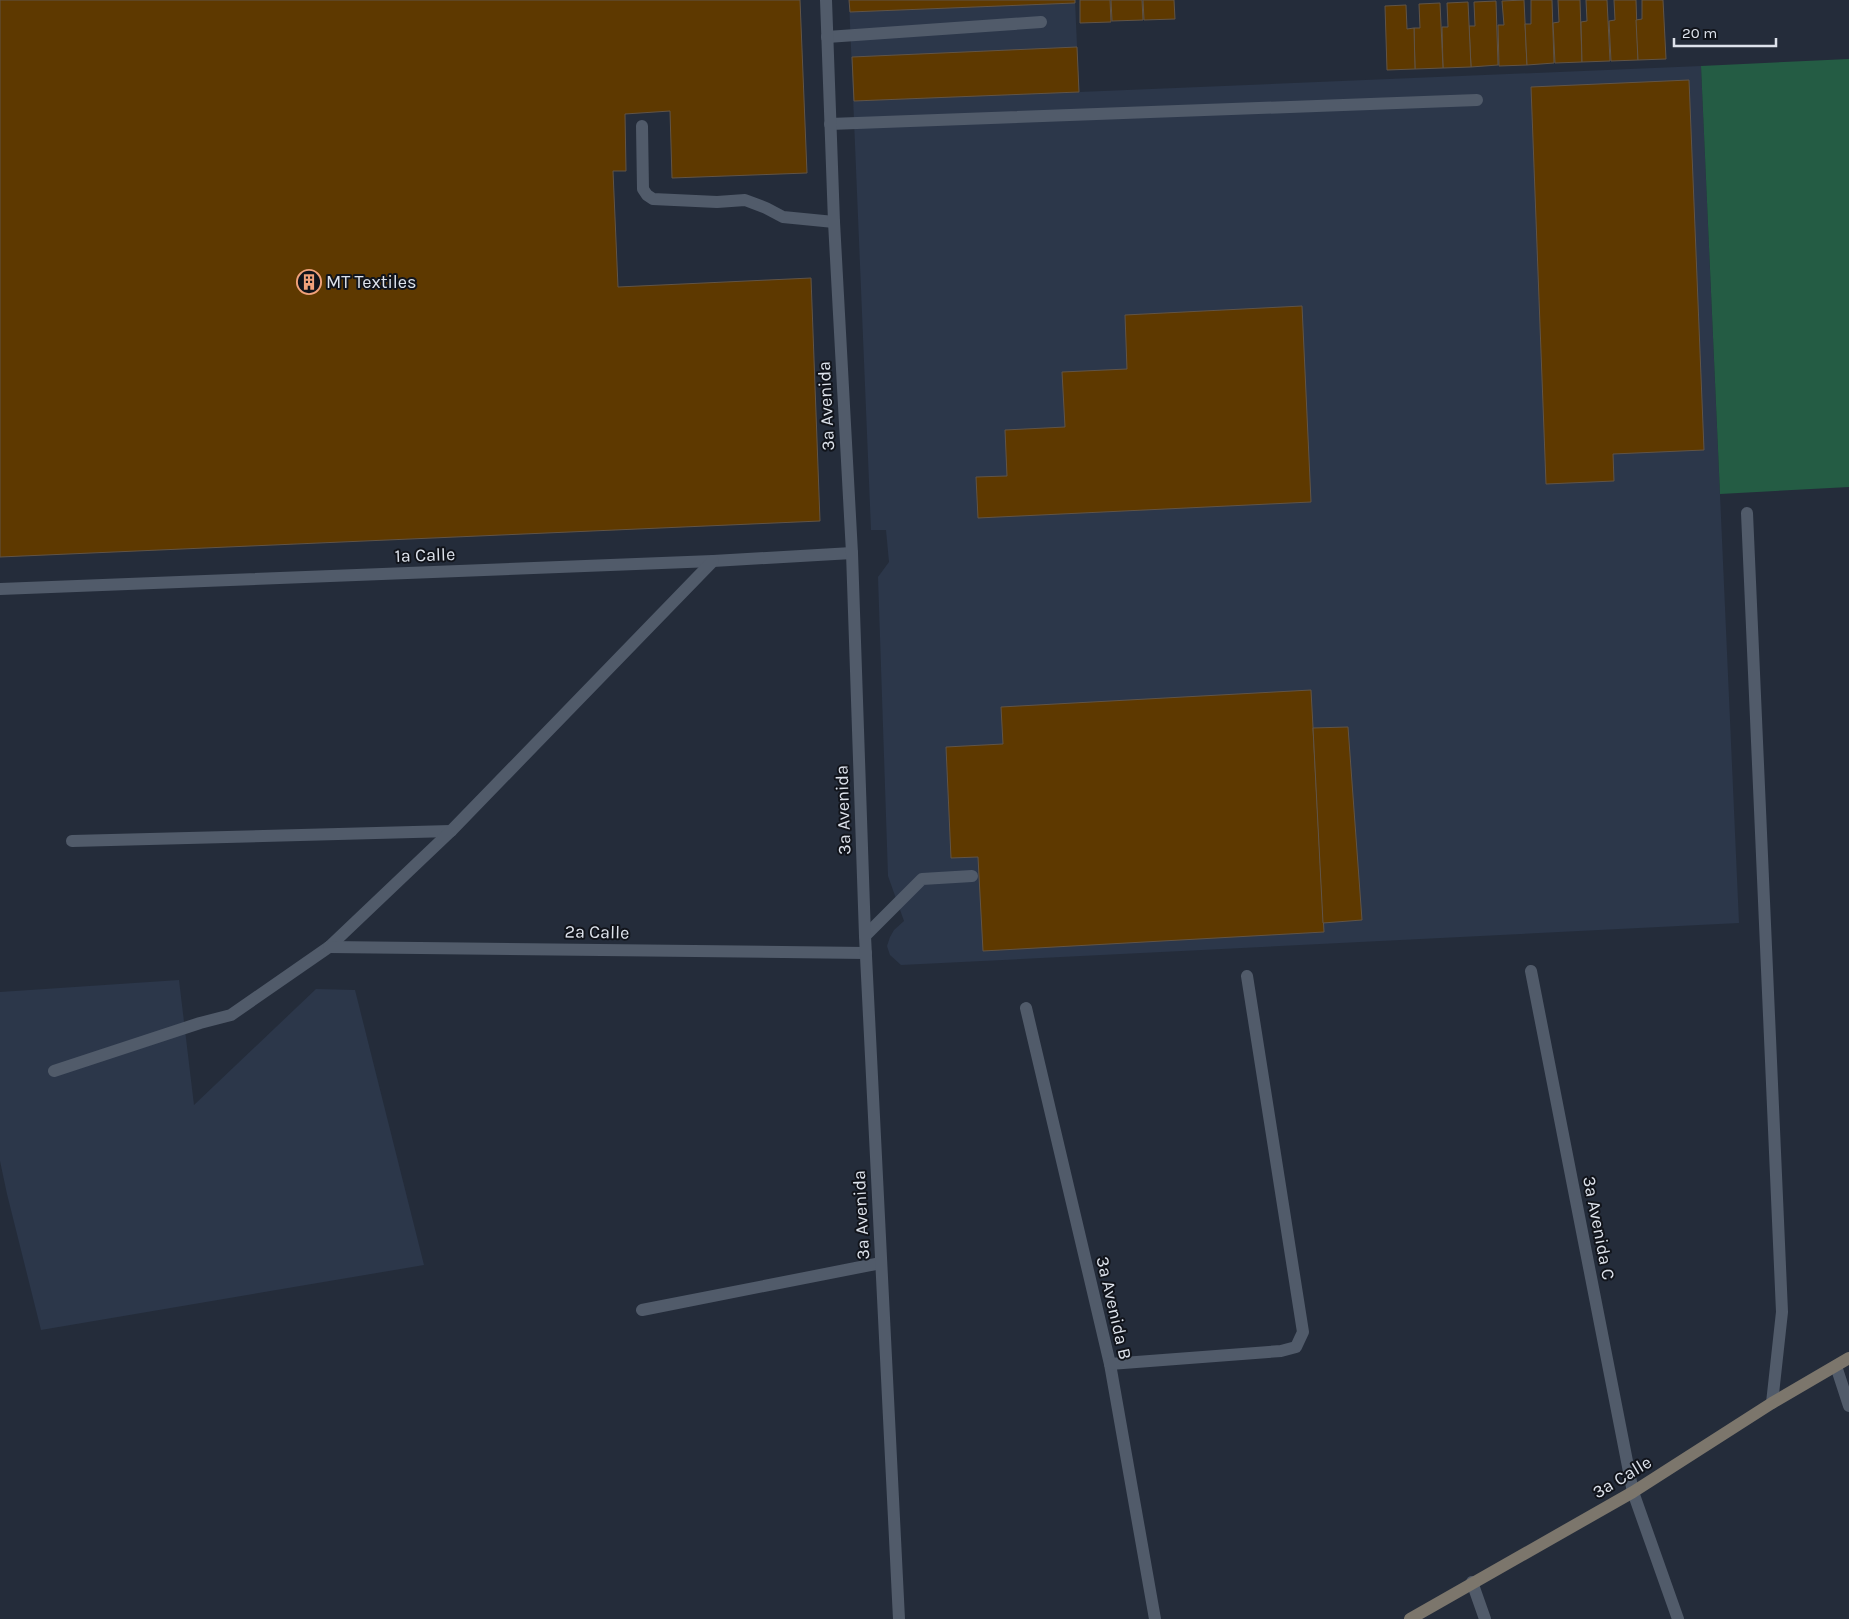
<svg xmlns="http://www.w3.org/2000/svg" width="1849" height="1619" viewBox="0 0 1849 1619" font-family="Karla,sans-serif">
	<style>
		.built { fill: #2c374a }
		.green { fill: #245c44 }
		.building { fill: #5e3900; stroke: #615446 }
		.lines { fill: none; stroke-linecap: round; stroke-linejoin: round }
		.service { stroke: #515b6a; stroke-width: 12 }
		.minor { stroke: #515b6a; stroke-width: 12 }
		.tertiary { stroke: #515b6a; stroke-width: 12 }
		.secondary { stroke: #7c766c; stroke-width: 12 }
		.labels { text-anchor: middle; stroke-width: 4; stroke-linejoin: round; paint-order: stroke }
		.poi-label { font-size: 18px; fill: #dde2eb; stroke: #11141b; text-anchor: start }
		.street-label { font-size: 18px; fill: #dde2eb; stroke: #11141b }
	</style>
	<rect width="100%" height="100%" fill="#242c3a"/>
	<g class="built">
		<path d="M849,0H1075L1079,92L1701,66L1739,923L901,965L890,955L887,946L890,937L894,930L904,921L888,876L878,577L889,562L886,530H871Z"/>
		<path d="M179,980L194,1105L316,989L355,990L424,1265L41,1330L7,1194L0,1161V992Z"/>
	</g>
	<path class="green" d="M1849,59V487L1720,494L1701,66Z"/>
	<g class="building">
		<path d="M0,0H800L807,173L672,178L670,111L625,114L626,171H613L618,287L811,278L820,521L0,557Z"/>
		<path d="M849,0H1075V3L850,12Z"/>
		<path d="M1080,0H1110L1111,22L1080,23Z"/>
		<path d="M1111,0H1142L1143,20L1112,21Z"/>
		<path d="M1143,0H1174L1175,19L1144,20Z"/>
		<path d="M1524,0L1527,65L1499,66L1498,25H1504L1502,1Z"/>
		<path d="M1531,0H1552L1554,63L1527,65L1525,24H1531Z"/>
		<path d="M1558,0H1580L1582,62L1555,63L1553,23L1559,22Z"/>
		<path d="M1586,0H1607L1610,61L1582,62L1581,22L1587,21Z"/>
		<path d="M1614,0H1636L1638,60L1611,61L1609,21L1615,20Z"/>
		<path d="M1642,0H1663L1666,59L1638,60L1636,20L1642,19Z"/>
		<path d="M1496,1L1498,65L1471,67L1469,26H1475L1474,2Z"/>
		<path d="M1468,2L1471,67L1443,68L1442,27H1448L1447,3Z"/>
		<path d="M1440,3L1443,68L1415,69L1414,28H1420L1419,4Z"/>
		<path d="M1406,5L1407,29L1414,28L1415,69L1387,70L1385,6Z"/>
		<path d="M1077,47L1079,92L854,101L852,57Z"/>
		<path d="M1689,80L1704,450L1613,454L1614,481L1546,484L1531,87Z"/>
		<path d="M1302,306L1311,502L978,518L976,477L1007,476L1005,430L1065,427L1062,372L1127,369L1125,315Z"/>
		<path d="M1311,690L1324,932L983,951L978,857L951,858L946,747L1003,744L1001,707Z"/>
		<path d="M1348,727L1362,920L1323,923L1313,728Z"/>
	</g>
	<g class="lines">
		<g class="service">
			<path d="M827,37L1041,22"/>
			<path d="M830,124L1477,100"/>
			<path d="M642,126L643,189L647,195L653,199L717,202L745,200L766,208L783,217L834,222"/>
			<path d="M1747,513L1782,1312L1772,1403"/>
			<path d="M865,936L922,879L972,876"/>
			<path d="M54,1071L200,1023L231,1015L329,947"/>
		</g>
		<g class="minor">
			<path d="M0,589L713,561L852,553"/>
			<path d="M72,841L451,831"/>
			<path d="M329,947L451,831L713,561"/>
			<path d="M329,947L866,953"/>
			<path d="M1531,971L1633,1492L1678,1619"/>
			<path d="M1026,1008L1110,1364L1155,1619"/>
			<path d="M642,1310L881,1263"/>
			<path d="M1110,1364L1281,1351L1296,1347L1303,1332L1247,976"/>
			<path d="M1472,1582L1485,1619"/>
		</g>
		<g class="tertiary">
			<path d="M826,0L834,222L852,553L865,936L899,1619"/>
			<path d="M1836,1366L1849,1406"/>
		</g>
		<path class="secondary" d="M1410,1619L1633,1492L1772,1403L1849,1358"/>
	</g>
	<defs>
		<symbol id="building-ring" viewBox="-11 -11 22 22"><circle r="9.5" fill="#11141b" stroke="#f1a27b" stroke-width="1.5"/><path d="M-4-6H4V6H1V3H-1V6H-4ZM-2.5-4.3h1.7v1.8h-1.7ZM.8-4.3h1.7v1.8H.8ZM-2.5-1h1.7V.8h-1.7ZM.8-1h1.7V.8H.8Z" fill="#f1a27b"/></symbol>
	</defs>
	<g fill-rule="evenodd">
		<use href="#building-ring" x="295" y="268" width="28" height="28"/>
	</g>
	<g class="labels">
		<g class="poi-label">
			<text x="326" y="288">MT Textiles</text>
		</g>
		<g class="street-label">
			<text transform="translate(826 406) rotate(-93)" y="6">3a Avenida</text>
			<text transform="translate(425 555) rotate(-2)" y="6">1a Calle</text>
			<text transform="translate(843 810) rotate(-92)" y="6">3a Avenida</text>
			<text transform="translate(597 932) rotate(1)" y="6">2a Calle</text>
			<text transform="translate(861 1215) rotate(-93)" y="6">3a Avenida</text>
			<text transform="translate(1599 1228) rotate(79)" y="6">3a Avenida C</text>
			<text transform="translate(1114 1308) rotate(77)" y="6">3a Avenida B</text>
			<text transform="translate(1622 1477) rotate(-31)" y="6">3a Calle</text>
		</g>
	</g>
	<path d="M1674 38v8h102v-8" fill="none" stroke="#dde2eb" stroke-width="2.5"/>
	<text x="1682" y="38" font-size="15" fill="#dde2eb" stroke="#11141b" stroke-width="4" paint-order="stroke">20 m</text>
</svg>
